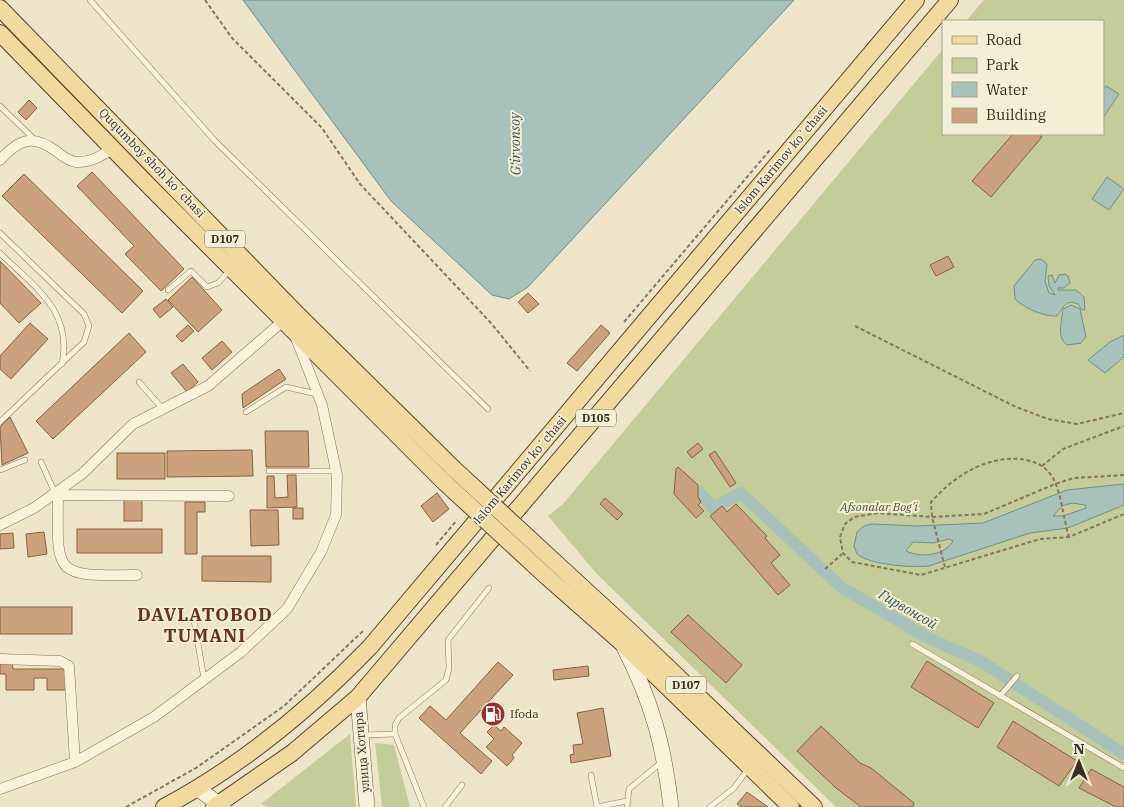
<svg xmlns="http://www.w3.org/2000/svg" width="1124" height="807" viewBox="0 0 1124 807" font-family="'IBM Plex Serif',serif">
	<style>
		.green { fill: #c4cc9a }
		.water { fill: #a8c2bb; stroke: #6e9189; fill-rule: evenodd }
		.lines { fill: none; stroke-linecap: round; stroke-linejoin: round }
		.canal { stroke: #a8c2bb; stroke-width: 12 }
		.building { fill: #cca17d; stroke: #896142 }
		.lane-casing { stroke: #8a765c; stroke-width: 6 }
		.street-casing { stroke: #8a765c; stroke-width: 11 }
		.secondary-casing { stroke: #6c573f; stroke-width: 16 }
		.primary-casing { stroke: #584430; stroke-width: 18 }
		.path { stroke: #8a765c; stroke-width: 2; stroke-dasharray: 4 2.5; stroke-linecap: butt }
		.lane { stroke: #f9f1da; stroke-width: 5 }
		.street { stroke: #f9f1da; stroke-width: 10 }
		.secondary { stroke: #f9f1da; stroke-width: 15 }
		.primary { stroke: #f0daa0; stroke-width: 16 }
		.primary-bridge-casing { stroke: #584430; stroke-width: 18; stroke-linecap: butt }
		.primary-bridge { stroke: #f0daa0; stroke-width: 16 }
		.labels { text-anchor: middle; stroke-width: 4; stroke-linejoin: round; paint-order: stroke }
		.shield { fill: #f5eed6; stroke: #726857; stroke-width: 1 }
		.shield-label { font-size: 11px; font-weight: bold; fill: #3a2e20 }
		.street-label { font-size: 12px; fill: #3a2e20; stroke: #f5eed6 }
		.park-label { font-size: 12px; font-style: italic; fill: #485626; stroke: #f5eed6 }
		.poi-label { font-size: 12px; fill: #3a2e20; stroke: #f5eed6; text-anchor: start }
		.water-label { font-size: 14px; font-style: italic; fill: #2f5a59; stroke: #f5eed6 }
		.district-label { font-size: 18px; font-weight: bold; letter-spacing: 1px; fill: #66311f; stroke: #f5eed6 }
	</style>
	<rect width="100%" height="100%" fill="#eee4c7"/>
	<g class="green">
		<path d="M984,0H1124V807H836L597,574L548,516L563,504L943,49V134H1103V21H966Z"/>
		<path d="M350,734L356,807H268L261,804Z"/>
		<path d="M375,743L394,745L410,807H382Z"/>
	</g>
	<g class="water">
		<path d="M243,0H794L528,287L509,299L492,295L391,201Z"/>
		<path d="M1106,86L1119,94L1103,118V90Z"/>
		<path d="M1107,177L1124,189L1109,210L1092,199Z"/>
		<path d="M1041,259L1047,264L1045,281L1049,293L1055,295L1049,286L1048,276L1052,275L1055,283L1059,275L1065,274L1068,276L1070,283L1064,288H1058V290H1076L1084,297L1085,310H1082L1078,304C1065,299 1064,307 1057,316C1044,317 1024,308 1015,299L1014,286L1035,260Z"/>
		<path d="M1071,305L1080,309L1086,337L1081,343L1067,345C1056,337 1062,321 1063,309Z"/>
		<path d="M1124,335V357L1105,373L1088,360L1110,342Z"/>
		<path d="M1124,484V505L1068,528L1030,533L929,566C913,568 870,565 857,554L854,546L857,532L864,526L872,524L918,526L983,523L1067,490ZM1072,503L1085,505L1086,508L1063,516H1053L1062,506ZM949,539L953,541C945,556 920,558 906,551L913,542L933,543Z"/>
	</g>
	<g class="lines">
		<path class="canal" d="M699,492L713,508L741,493L841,587L928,638L982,662L1124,754"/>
	</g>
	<g class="building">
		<path d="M29,100L37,108L26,120L18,112Z"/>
		<path d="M1013,134H1038L1042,137L991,197L972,181Z"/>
		<path d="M92,172L184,269L161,291L125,254L134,246L77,186Z"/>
		<path d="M24,174L143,291L122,313L2,196Z"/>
		<path d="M948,256L954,267L936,276L930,265Z"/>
		<path d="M0,261L41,303L19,323L0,303Z"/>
		<path d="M192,277L222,310L198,332L168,300Z"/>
		<path d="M528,293L539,304L528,313L518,302Z"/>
		<path d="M166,299L173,307L160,318L153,309Z"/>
		<path d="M30,323L48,339L11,379L0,369V356Z"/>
		<path d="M188,325L194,331L182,342L176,336Z"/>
		<path d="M601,325L610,333L577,371L567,363Z"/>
		<path d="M129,333L146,352L53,439L36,421Z"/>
		<path d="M222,341L232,352L212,370L202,358Z"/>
		<path d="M183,364L198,382L187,392L171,373Z"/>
		<path d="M279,369L286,379L243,408L242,394Z"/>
		<path d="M10,417L28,453L2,465L0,427Z"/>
		<path d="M265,431H308L309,467H266Z"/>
		<path d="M698,443L703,449L692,458L687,452Z"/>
		<path d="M252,450L253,476L167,477V451Z"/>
		<path d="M715,451L736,483L730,487L709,455Z"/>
		<rect x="117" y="453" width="48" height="26"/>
		<path d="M678,467L698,485V497L701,502L698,505L704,511L696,518L674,494L676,469Z"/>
		<path d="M287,475H296L297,507L267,508V476H274L275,498L288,497Z"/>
		<path d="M437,493L449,509L433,522L421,506Z"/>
		<path d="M605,498L623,514L617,520L600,504Z"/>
		<rect x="124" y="499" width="18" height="22"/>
		<path d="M185,502H205V512H197V554H185Z"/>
		<path d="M736,504L767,536L765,538L780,555L771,563L790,585L778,595L710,516L722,506L727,512Z"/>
		<rect x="293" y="508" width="10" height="11"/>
		<path d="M250,510H278L279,545L251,546Z"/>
		<rect x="77" y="529" width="85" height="24"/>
		<path d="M44,532L47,554L28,557L26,534Z"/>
		<path d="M13,533L14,548L0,549V534Z"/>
		<path d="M202,556H271V582L202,581Z"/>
		<rect x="0" y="607" width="72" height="27"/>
		<path d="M688,615L742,665L726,683L671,632Z"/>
		<path d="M927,661L994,703L978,728L911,687Z"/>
		<path d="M0,662H12L13,669H69V690H47V678H34V690H6V674H0Z"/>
		<path d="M498,662L513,675L460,733L492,761L481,774L419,718L430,706L446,720Z"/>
		<path d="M588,666L589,676L554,680L553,670Z"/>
		<path d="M603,708L611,756L571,763L570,755L574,754L573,745L583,744L577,713Z"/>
		<path d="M1013,721L1077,761L1059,786L997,747Z"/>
		<path d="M494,725L501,731L504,727L522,743L512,755L514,758L507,766L486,747L494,739L487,732Z"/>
		<path d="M821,726L860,763L871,768L914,803L913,807H861L836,788L797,751Z"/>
		<path d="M1091,769L1124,787V807H1116L1079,788Z"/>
		<path d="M747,792L768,807H741L737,804Z"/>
	</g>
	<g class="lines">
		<defs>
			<g id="lane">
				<path d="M90,0L215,141L488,409"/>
				<path d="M0,106L36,141"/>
				<path d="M0,233L84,314L89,326L84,342L0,422"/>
				<path d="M0,253C34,287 73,310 62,364"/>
				<path d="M168,290L191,271L207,287L218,283L229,271"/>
				<path d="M139,382L162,408"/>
				<path d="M246,412L286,387L317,394"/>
				<path d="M41,462L55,493"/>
				<path d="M0,470L25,460"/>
				<path d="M269,471H336"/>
				<path d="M194,620L204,679"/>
				<path d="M912,644L1124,768"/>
				<path d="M1000,696L1017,676"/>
				<path d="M364,735L395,734"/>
				<path d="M591,775L597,807"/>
				<path d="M424,807L395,734V725L399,718L446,680L449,668L448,640L489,588"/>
				<path d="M445,807L462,785"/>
				<path d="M597,807L627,801"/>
				<path d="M627,807L629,789L663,761"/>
				<path d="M710,807L734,788L748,769"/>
			</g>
			<g id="street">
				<path d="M0,160C19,139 32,134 56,151C62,156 69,161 76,162C90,163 101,156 112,149"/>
				<path d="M52,495L229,496"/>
				<path d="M58,496C57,577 54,576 137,575"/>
				<path d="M0,525L34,508L82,474L133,424L208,386L283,321"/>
				<path d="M0,659L60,661L69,666L75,762"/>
				<path d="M0,789L75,762L154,717L241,652L287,609L321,552L336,515L337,475L322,405L296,338"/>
			</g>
			<g id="secondary">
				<path d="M624,647C652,702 664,746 671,807"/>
				<path d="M358,697L367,807"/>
				<path d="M197,788L223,807"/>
			</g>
			<g id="primary">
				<path d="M0,8L298,315L453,468"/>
				<path d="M0,33L152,189L442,480"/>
				<path d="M557,564L632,633L814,807"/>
				<path d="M546,576L622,643L791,807"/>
				<path d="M164,807C241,766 310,709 370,647L916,0"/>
				<path d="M214,807L292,753L358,697L950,0"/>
			</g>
		</defs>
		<use href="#lane" class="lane-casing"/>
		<use href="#street" class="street-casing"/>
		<use href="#secondary" class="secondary-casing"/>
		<use href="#primary" class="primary-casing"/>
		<g class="path">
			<path d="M205,0L232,38L322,128L360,184L491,323L530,371"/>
			<path d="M624,322L770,150"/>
			<path d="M855,326L1016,407L1048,419L1077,424L1124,413"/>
			<path d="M1042,466L1063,449L1124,426"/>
			<path d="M1124,475L1074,478L1055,484L984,514L932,517L878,513L854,517L845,524L840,537L843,553L852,562L921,575L1040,539L1069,537L1124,514"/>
			<path d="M436,545L457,520"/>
			<path d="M945,567L932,517L931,502C942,490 954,479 969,471C992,457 1037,450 1053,478C1062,495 1063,518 1069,537"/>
			<path d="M825,569L842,554"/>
			<path d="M126,807L196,768L284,706L363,631"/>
		</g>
		<use href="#lane" class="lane"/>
		<use href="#street" class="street"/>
		<use href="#secondary" class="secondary"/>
		<use href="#primary" class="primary"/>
		<defs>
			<g id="primary-bridge">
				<path d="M453,468L557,564"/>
				<path d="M442,480L546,576"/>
			</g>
		</defs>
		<use href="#primary-bridge" class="primary-bridge-casing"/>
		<use href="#primary-bridge" class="primary-bridge"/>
	</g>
	<defs>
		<symbol id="fuel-disc" viewBox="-11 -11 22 22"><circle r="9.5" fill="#98302d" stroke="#f5eed6"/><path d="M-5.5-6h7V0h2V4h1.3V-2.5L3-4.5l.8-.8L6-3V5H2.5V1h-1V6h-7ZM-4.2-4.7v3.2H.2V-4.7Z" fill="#fff"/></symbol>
	</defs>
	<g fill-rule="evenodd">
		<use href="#fuel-disc" x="479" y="700" width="28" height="28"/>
	</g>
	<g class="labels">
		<g class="shield">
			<rect x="205" y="230.5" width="40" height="17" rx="4"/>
			<rect x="576" y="409.5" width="40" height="17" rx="4"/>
			<rect x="666" y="676.5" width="40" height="17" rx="4"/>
		</g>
		<g class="shield-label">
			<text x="225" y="243">D107</text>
			<text x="596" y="422">D105</text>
			<text x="686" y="689">D107</text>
		</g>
		<g class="street-label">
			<text transform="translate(781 160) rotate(-50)" y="4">Islom Karimov koʻchasi</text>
			<text transform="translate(152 163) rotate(46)" y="4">Ququmboy shoh koʻchasi</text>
			<text transform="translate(520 470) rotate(-50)" y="4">Islom Karimov koʻchasi</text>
			<text transform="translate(362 752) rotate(-95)" y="4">улица Хотира</text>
		</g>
		<g class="park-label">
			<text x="879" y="511">Afsonalar Bog'i</text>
		</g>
		<g class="poi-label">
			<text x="510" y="718">Ifoda</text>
		</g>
		<g class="water-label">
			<text transform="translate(515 144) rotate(-91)" y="5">G‘irvonsoy</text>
			<text transform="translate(908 609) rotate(30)" y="5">Гирвонсой</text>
		</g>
		<g class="district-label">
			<text x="205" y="621">DAVLATOBOD<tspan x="205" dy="21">TUMANI</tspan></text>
		</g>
	</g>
	<rect x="942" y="20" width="162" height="115" fill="#f5eed6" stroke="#aaa18d"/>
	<rect x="952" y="36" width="25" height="8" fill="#f0daa0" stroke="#aaa18d"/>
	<text x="986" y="45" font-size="15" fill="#3a2e20">Road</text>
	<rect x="952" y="58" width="25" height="15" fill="#c4cc9a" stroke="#aaa18d"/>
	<text x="986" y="70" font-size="15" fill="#3a2e20">Park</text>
	<rect x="952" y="82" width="25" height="15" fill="#a8c2bb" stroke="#aaa18d"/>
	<text x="986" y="95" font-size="15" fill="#3a2e20">Water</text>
	<rect x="952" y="108" width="25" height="15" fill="#cca17d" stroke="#aaa18d"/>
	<text x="986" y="120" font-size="15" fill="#3a2e20">Building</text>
	<g transform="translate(1079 762)" stroke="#f5eed6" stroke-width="4" paint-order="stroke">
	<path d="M0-4L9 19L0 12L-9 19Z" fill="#3a2e20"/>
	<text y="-8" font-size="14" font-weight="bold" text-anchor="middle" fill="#3a2e20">N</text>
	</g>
</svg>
